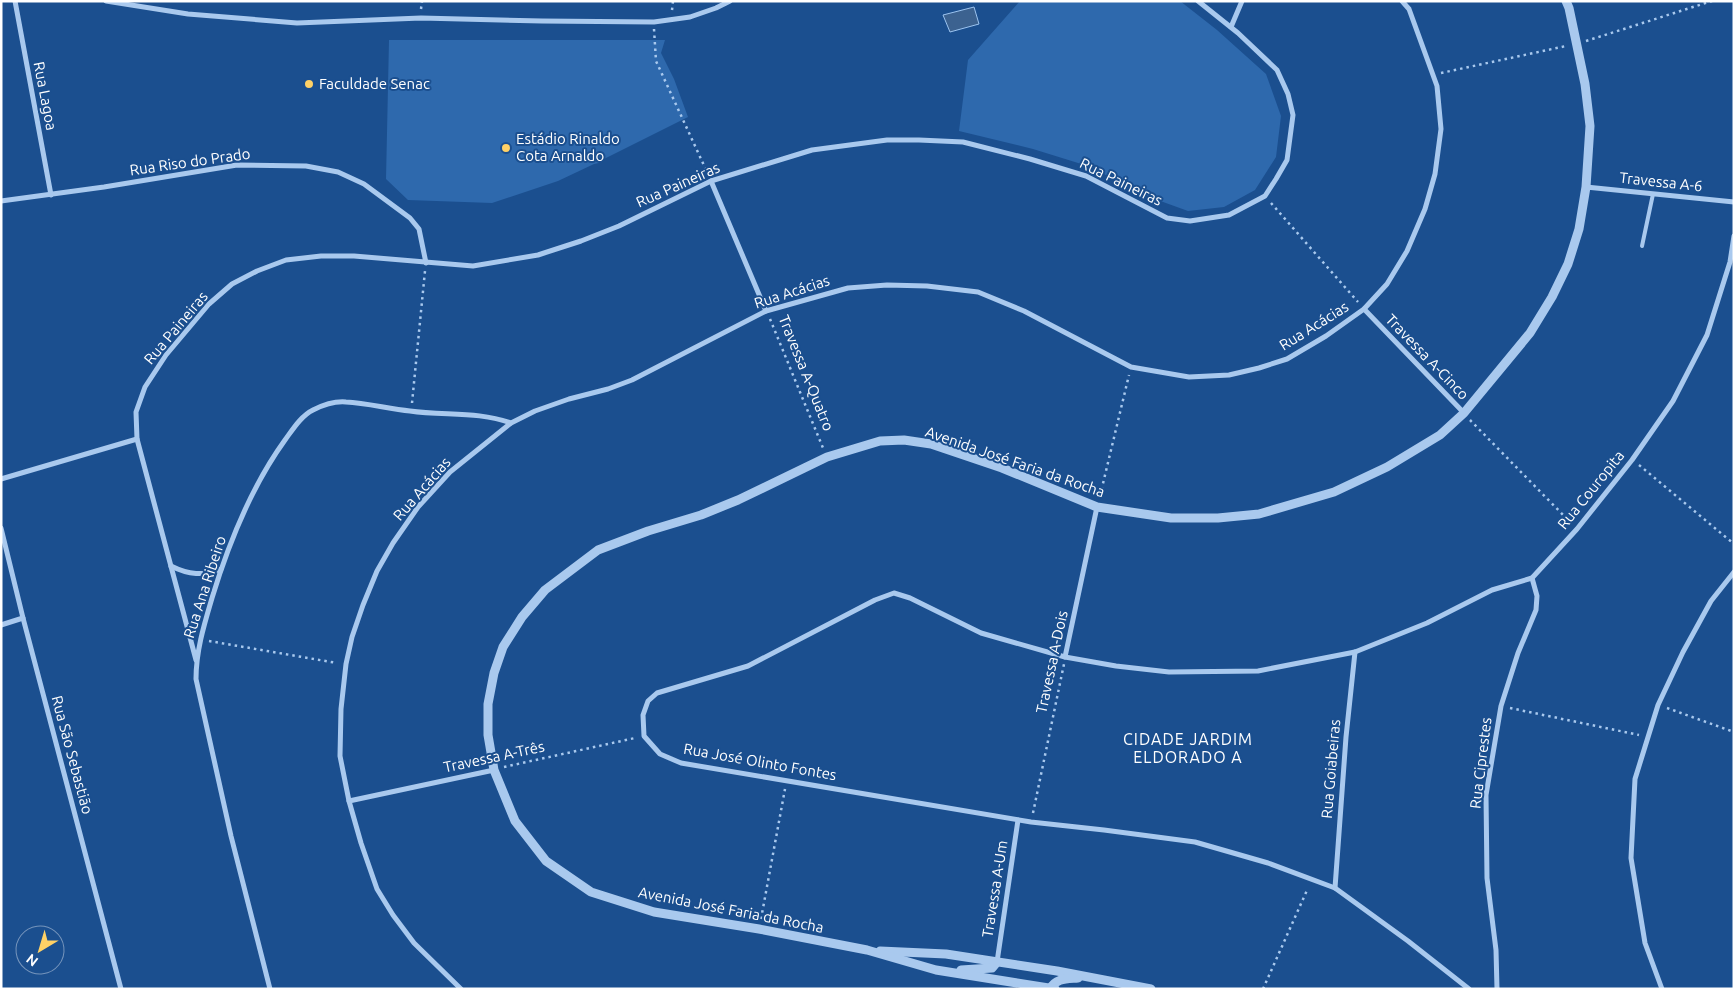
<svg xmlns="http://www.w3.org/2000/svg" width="1735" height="990" viewBox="0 0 1735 990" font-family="Ubuntu,sans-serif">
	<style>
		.green { fill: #2e69ad }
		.water { fill: #3c6290; stroke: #9cc4f0 }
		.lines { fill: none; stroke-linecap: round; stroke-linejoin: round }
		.path { stroke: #a9c9ee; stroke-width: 2.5; stroke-dasharray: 2.5 4; stroke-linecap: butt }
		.service { stroke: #a9c9ee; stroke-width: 4 }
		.minor { stroke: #a9c9ee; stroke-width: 5 }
		.tertiary { stroke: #a9c9ee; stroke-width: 9 }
		.poi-dot { fill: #ffd166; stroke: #1b4f8f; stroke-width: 2 }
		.labels { text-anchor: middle; stroke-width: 4; stroke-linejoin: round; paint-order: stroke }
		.poi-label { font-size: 15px; fill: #fff; stroke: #1b4f8f; text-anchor: start }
		.street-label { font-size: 15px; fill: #fff; stroke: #1b4f8f }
		.neighbourhood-label { font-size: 16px; letter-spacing: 1px; fill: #fff; stroke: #1b4f8f }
	</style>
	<rect width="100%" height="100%" fill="#1b4f8f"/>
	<g class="green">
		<path d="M1020,1H1180L1217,30L1266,74L1281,116L1276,157L1255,190L1224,207L1188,211L1141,194L1091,167L1033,149L959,131L968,60Z"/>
		<path d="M389,40H665L661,53L674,79L688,117L600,161L599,163L594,164L558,181L492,203L408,200L386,179Z"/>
	</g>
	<path class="water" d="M974,7L979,24L950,32L943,15Z"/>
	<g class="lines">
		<g class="path">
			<path d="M421,9L422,1"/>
			<path d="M672,10L673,1"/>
			<path d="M654,29L656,61L707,172"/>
			<path d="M1586,41L1712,1"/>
			<path d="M1441,73L1566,46"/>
			<path d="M1271,203L1358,302"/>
			<path d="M770,319L823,448"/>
			<path d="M412,403L425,271"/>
			<path d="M1470,420L1571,523"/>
			<path d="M1639,465L1734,544"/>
			<path d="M1100,496L1129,375"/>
			<path d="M209,641L337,663"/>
			<path d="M1510,708L1639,735"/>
			<path d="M1667,708L1734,732"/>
			<path d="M504,767L635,738"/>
			<path d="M1033,813L1064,664"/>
			<path d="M761,919L785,789"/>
			<path d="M1263,989L1308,888"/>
		</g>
		<path class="service" d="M1642,246L1653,194"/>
		<g class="minor">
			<path d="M15,1L51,195"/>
			<path d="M106,1L188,14L297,23L421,18L542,21L654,22L690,17L716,8L730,1"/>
			<path d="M1231,27L1242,1"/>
			<path d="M711,181L766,311"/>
			<path d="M1586,187L1734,202"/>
			<path d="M1,201L104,187L237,165L306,166L338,172L364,184L410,218L419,229L426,263"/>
			<path d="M1364,309L1464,413"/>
			<path d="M1,479L137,439"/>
			<path d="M1,528L23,618L121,989"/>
			<path d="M171,566C189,575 203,576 221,569"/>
			<path d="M1,625L23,618"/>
			<path d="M1065,657L1097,507"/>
			<path d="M196,660L137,439L136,412L145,387L166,355L209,304L232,284L257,271L286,260L321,256H354L473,266L538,255L581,241L619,226L711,181L812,150L887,140H919L963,142L1030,159L1086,176L1167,218L1190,221L1229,215L1265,196L1276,179L1287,160L1293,115L1288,94L1277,70L1238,33L1198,1"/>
			<path d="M349,801L494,770"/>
			<path d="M1335,888L1346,737L1355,652"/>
			<path d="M997,962L1018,820"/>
			<path d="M270,989L231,836L196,679C196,651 204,625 212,598C229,542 251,487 285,440C293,429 301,416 313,410C323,405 335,401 346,402C367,403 389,409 410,411C444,416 478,411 511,423"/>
			<path d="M461,989L414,943L393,915L377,889L361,843L349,801L340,756L341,709L346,664L352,637L363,605L377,571L393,543L418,507L450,472L511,423L535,411L569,399L608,389L632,380L766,311L848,288L887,285L927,286L978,292L1024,311L1131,367L1189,377L1229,375L1259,368L1287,359L1326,336L1364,309L1387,284L1407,251L1425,209L1435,174L1441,129L1437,86L1409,9L1402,1"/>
			<path d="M1469,989L1408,941L1335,888L1268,863L1195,842L1104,830L1031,822L681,763L660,754L644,736L643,715L648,701L657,693L748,666L875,600L894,593L910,598L981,633L1065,657L1116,666L1169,672L1258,671L1355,652L1427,623L1492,590L1532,578L1577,529L1632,460L1673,401L1707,335L1730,262L1734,236"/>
			<path d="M1497,989L1496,950L1487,878L1486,795L1501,706L1518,653L1536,610L1537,596L1532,578"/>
			<path d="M1662,989L1645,943L1631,858L1635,779L1658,705L1683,652L1711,601L1734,572"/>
		</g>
		<g class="tertiary">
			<path d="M880,951L946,954L1057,971L1151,989"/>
			<path d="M961,970L992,968L997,962"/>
			<path d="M1050,989C1056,978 1067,979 1078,978"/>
			<path d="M1055,989L936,970L867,950L759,929L654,912L591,892L546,861L515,821L494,770L488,735V704L494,673L503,647L522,617L545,590L598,550L648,531L701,515L738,500L827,457L880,441L904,440L931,444L1002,468L1097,507L1171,518H1218L1259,514L1334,492L1387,467L1440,435L1464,413L1530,333L1552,297L1568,264L1579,229L1586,187L1590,126L1585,84L1569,8L1566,1"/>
		</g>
	</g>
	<g class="poi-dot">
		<circle cx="309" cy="84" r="5"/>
		<circle cx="506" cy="148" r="5"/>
	</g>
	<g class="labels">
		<g class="poi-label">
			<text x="319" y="89">Faculdade Senac</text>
			<text x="516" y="144">Estádio Rinaldo<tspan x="516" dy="17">Cota Arnaldo</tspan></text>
		</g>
		<g class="street-label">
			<text transform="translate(45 96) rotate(79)" y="5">Rua Lagoa</text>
			<text transform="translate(190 162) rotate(-8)" y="5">Rua Riso do Prado</text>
			<text transform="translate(1121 182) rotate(26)" y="5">Rua Paineiras</text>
			<text transform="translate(1661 182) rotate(6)" y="5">Travessa A-6</text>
			<text transform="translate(678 185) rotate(-24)" y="5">Rua Paineiras</text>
			<text transform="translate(792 292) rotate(-18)" y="5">Rua Acácias</text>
			<text transform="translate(1314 326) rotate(-32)" y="5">Rua Acácias</text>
			<text transform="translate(176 328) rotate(-50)" y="5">Rua Paineiras</text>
			<text transform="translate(1427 357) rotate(46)" y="5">Travessa A-Cinco</text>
			<text transform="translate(806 373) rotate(68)" y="5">Travessa A-Quatro</text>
			<text transform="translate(1015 462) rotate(19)" y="5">Avenida José Faria da Rocha</text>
			<text transform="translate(422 489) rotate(-49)" y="5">Rua Acácias</text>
			<text transform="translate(1591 490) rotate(-51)" y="5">Rua Couropita</text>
			<text transform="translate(205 587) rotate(-72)" y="5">Rua Ana Ribeiro</text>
			<text transform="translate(1052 662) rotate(-78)" y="5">Travessa A-Dois</text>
			<text transform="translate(72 755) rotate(75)" y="5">Rua São Sebastião</text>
			<text transform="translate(494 757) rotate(-12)" y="5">Travessa A-Três</text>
			<text transform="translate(760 762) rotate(10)" y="5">Rua José Olinto Fontes</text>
			<text transform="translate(1481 763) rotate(-83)" y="5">Rua Ciprestes</text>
			<text transform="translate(1331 769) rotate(-85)" y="5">Rua Goiabeiras</text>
			<text transform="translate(995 889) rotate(-81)" y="5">Travessa A-Um</text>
			<text transform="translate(731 910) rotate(11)" y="5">Avenida José Faria da Rocha</text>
		</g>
		<g class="neighbourhood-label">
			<text x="1188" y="745">CIDADE JARDIM<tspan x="1188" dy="18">ELDORADO A</tspan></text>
		</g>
	</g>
	<rect width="1735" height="990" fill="none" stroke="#ffffff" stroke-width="5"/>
	<g transform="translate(40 950) rotate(218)"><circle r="24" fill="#1b4f8f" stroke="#7695bc"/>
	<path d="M0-4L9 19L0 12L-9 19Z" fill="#ffd166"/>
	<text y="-8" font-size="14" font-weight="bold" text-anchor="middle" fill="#ffffff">N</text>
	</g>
</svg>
